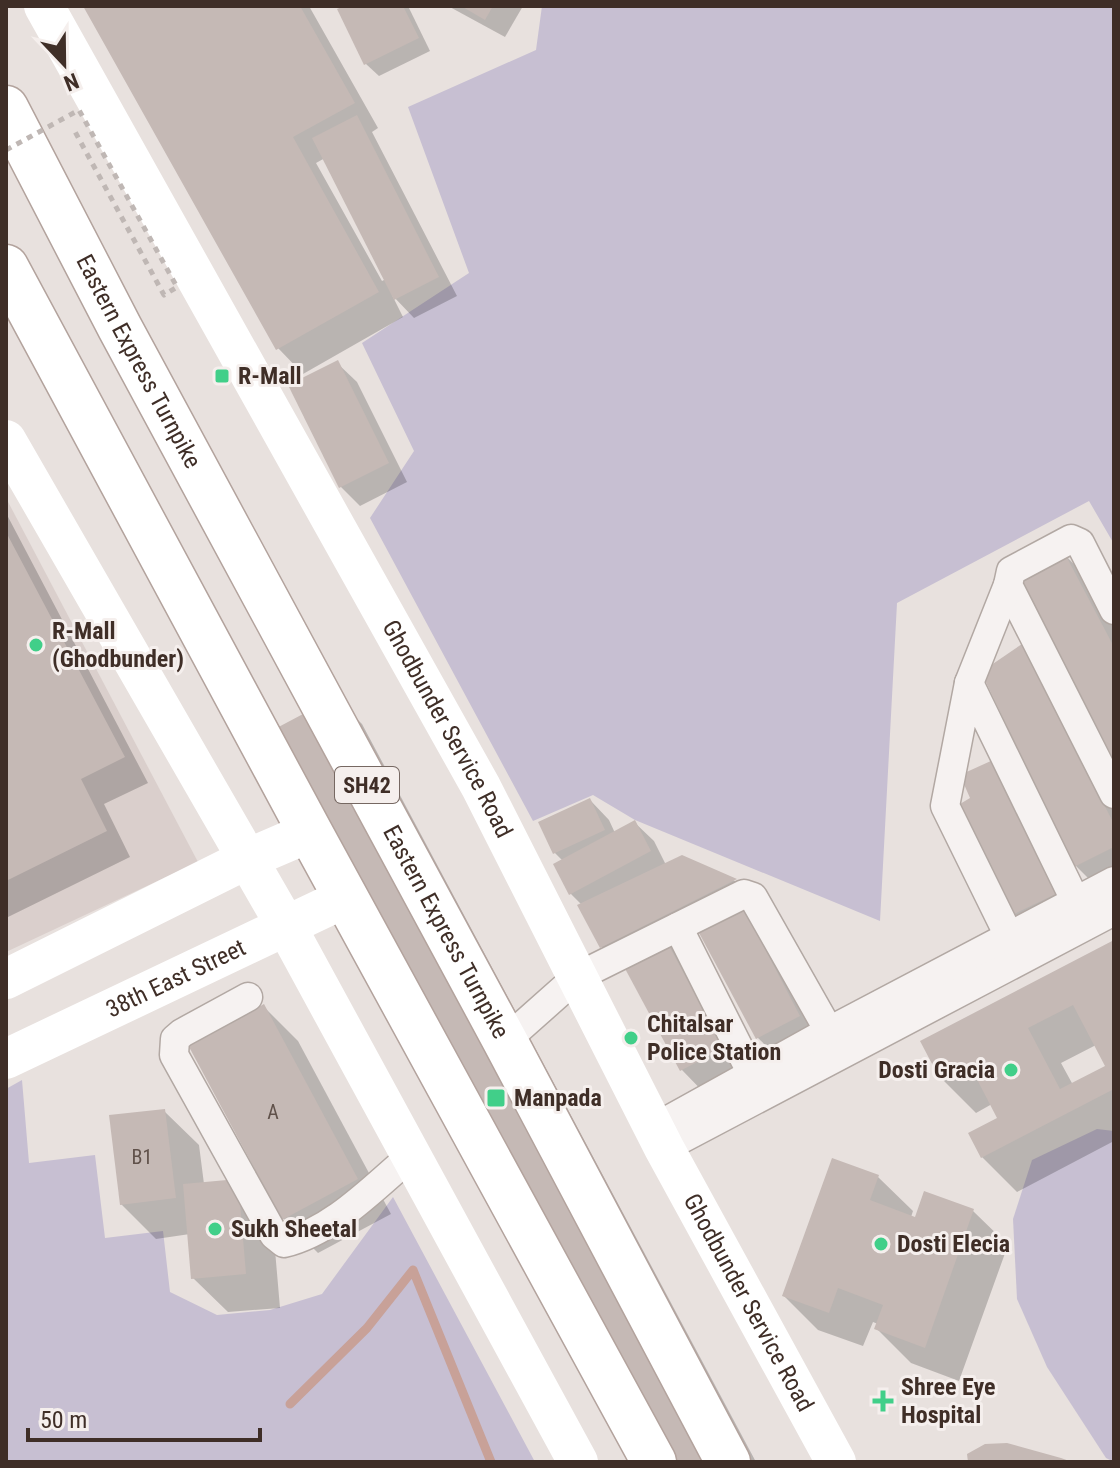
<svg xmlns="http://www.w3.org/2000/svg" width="1120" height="1468" viewBox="0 0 1120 1468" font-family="'Roboto Condensed',sans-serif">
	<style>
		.built { fill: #dacfcc }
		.green { fill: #c7bfd2 }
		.shadow { fill: #0003; fill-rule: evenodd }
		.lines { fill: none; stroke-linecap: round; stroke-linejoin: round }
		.stream { stroke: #c8a198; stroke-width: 9 }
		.building { fill: #c5b9b5; fill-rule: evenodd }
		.street-casing { stroke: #b2a8a3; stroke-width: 31 }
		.primary-casing { stroke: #b3a39d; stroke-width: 47 }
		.street { stroke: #f6f2f1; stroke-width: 28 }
		.secondary { stroke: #fff; stroke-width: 40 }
		.primary { stroke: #fff; stroke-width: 44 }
		.path-bridge { stroke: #bfb7b4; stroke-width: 5; stroke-dasharray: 6 6; stroke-linecap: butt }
		.poi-dot { fill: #41cf89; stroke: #f5efed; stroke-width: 3 }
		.labels { text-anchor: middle; stroke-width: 6; stroke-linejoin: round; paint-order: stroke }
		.number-label { font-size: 20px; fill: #60514a }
		.shield { fill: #f5efed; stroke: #766862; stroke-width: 2 }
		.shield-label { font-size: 22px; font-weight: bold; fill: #3f2e27 }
		.street-label { font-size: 24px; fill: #3f2e27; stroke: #f5efed }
		.poi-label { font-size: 24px; font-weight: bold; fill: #3f2e27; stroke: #f5efed; text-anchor: start }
	</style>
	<rect width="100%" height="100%" fill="#e8e1de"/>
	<path class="built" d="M6,498L198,862L6,952Z"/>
	<g class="green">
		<path d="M542,6H1114V544L1089,501L897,603L880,921L635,820L593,795L533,821L370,518L414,451L362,343L469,273L408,107L536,50Z"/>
		<path d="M22,1080L29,1163L95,1155L105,1238L163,1231L170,1292L217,1315L270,1310L322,1294L393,1197L535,1462H6V1089Z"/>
		<path d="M1097,1129L1114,1131V1462L1106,1458L1047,1367L1017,1299L1013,1219L1032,1160Z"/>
	</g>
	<g class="shadow">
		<path d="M85,6H309L378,128L372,132L457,296L414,318L392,295L403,317L303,374L278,348ZM325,158L386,279L382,281L316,163Z"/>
		<path d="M348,6H408L430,51L379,76L366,64Z"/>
		<path d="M448,6H523L505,37Z"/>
		<path d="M337,363L357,382L407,482L360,506L341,487Z"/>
		<path d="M6,513L148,783L104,804L130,857L6,918Z"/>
		<path d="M1064,554L1098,589L1114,619V756Z"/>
		<path d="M1021,646L1056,681L1114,794V898L1110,900L1076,866Z"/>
		<path d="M337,699L362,724L756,1462H637Z"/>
		<path d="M590,800L609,820L615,833L634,822L654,841L666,865L682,857L735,881L754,899L667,943L701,977L757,1083L716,1105L682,1070L625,964L621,966L602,947L582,905L571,894L563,861L554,852Z"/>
		<path d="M962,804L1094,927L1048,948L1014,914L995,870L984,859Z"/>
		<path d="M742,910L777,944L833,1051L793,1072L758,1038Z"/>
		<path d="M1114,942V1141L1017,1192L982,1157L999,1119L992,1104L976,1113L941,1078ZM1096,1045L1108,1066L1073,1085L1061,1063Z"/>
		<path d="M263,1006L298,1041L391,1214L318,1253L284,1219Z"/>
		<path d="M164,1111L199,1145L204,1184L272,1215L280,1308L228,1312L193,1278L190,1234L156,1239L121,1204Z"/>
		<path d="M878,1177L913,1211L911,1217L916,1219L973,1211L1008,1245L959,1381L911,1363L877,1329L878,1324L873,1322L863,1346L818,1330L784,1296Z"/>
	</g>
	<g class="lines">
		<path class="stream" d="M290,1404L367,1328L413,1270L491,1462"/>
	</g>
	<g class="building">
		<path d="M83,6H300L355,103L293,137L379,292L276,350Z"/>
		<path d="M344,6H403L419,38L364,65L337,9Z"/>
		<path d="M461,6H493L485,20Z"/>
		<path d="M357,115L439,277L394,300L312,138Z"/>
		<path d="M338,360L389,463L339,488L288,385Z"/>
		<path d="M6,532L125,757L81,779L107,831L6,881Z"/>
		<path d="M1064,552L1114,647V760L1018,576Z"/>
		<path d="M1022,644L1114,824V847L1074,867L981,672Z"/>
		<path d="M337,696L728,1462H634L250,742Z"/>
		<path d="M993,760L1060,892L1012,915L988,858L983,860L960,804L970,798L960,775Z"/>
		<path d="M590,798L605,830L553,854L538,822Z"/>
		<path d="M635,820L651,851L569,895L553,864Z"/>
		<path d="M682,855L737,879L600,948L577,905Z"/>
		<path d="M743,907L800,1016L756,1039L698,931Z"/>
		<path d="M666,940L724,1048L680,1071L622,963Z"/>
		<path d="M1114,940V1089L981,1158L968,1133L997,1118L969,1064L940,1079L920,1041ZM1073,1005L1105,1066L1060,1089L1028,1028Z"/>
		<path d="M264,1004L358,1179L282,1220L188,1045Z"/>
		<path d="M165,1109L176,1198L120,1205L109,1115Z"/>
		<path d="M832,1158L879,1175L870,1200L915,1217L924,1191L974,1209L925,1348L874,1329L883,1305L838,1288L829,1313L782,1296Z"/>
		<path d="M238,1179L246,1274L191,1279L183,1184Z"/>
		<path d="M1007,1443L1061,1458L1072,1462H968L967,1454L985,1444Z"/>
	</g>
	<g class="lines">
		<defs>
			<g id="street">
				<path d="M1114,610L1080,543L1071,539L1011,571L1008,585L1114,794"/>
				<path d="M969,683L1008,585"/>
				<path d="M678,927L752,1074"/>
				<path d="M1009,936L945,806L969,683L1075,900"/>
				<path d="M248,997L182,1033L175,1039L174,1055L274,1235L284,1243C333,1231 373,1188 411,1156"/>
				<path d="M505,1041L577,977L744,894L753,897L829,1031"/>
				<path d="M654,1128L829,1031L1114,881"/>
				<path d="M664,1148L1114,911"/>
			</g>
			<g id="primary">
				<path id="s3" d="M6,108L120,328L505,1041L728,1462"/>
				<path d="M6,267L310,832L654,1462"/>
			</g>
		</defs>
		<use href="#street" class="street-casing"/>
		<use href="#primary" class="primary-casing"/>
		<use href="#street" class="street"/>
		<g class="secondary">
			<path id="s1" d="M44,6L481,787L664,1148L836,1462"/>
			<path d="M6,440L286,926L578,1462"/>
			<path d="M6,979L247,859L310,832"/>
			<path id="s2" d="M6,1059L347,897"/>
		</g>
		<use href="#primary" class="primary"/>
		<path class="path-bridge" d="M6,150L79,110L177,287L164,295L73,128"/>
	</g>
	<g class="poi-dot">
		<rect x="214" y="368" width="16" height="16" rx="4"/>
		<circle cx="36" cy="645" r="8"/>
		<circle cx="631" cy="1038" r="8"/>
		<circle cx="1011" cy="1070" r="8"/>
		<rect x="486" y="1088" width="20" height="20" rx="4"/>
		<circle cx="215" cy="1229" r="8"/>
		<circle cx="881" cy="1244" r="8"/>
		<path d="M879 1389h8v8h8v8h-8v8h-8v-8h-8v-8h8z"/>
	</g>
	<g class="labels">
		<g class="number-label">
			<text x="273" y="1119">A</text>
			<text x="142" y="1164">B1</text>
		</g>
		<rect class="shield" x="335" y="767" width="64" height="36" rx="6"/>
		<g class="shield-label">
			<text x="367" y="793">SH42</text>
		</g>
		<g class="street-label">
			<text dy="8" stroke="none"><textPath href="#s3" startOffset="286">Eastern Express Turnpike</textPath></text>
			<text dy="8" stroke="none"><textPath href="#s1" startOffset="828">Ghodbunder Service Road</textPath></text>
			<text dy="8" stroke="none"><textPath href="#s3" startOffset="934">Eastern Express Turnpike</textPath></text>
			<text dy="8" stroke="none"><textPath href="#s2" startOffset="188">38th East Street</textPath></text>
			<text dy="8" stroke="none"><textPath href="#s1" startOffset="1476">Ghodbunder Service Road</textPath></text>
		</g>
		<g class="poi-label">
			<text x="238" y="384">R-Mall</text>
			<text x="52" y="639">R-Mall<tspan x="52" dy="28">(Ghodbunder)</tspan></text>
			<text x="647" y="1032">Chitalsar<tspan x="647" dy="28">Police Station</tspan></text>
			<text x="995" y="1078" text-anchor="end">Dosti Gracia</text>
			<text x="514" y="1106">Manpada</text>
			<text x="231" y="1237">Sukh Sheetal</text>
			<text x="897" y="1252">Dosti Elecia</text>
			<text x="901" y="1395">Shree Eye<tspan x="901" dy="28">Hospital</tspan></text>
		</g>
	</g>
	<rect width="1120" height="1468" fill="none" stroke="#3f2e27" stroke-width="16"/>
	<g transform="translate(64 64) rotate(158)" stroke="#f5efed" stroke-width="6" paint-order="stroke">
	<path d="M0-6L14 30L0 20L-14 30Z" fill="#3f2e27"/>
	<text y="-12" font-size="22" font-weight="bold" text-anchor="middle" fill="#3f2e27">N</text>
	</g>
	<path d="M28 1428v12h232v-12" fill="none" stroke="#3f2e27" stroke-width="4"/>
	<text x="40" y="1428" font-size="24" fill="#3f2e27" stroke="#f5efed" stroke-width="6" paint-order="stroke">50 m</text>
</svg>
